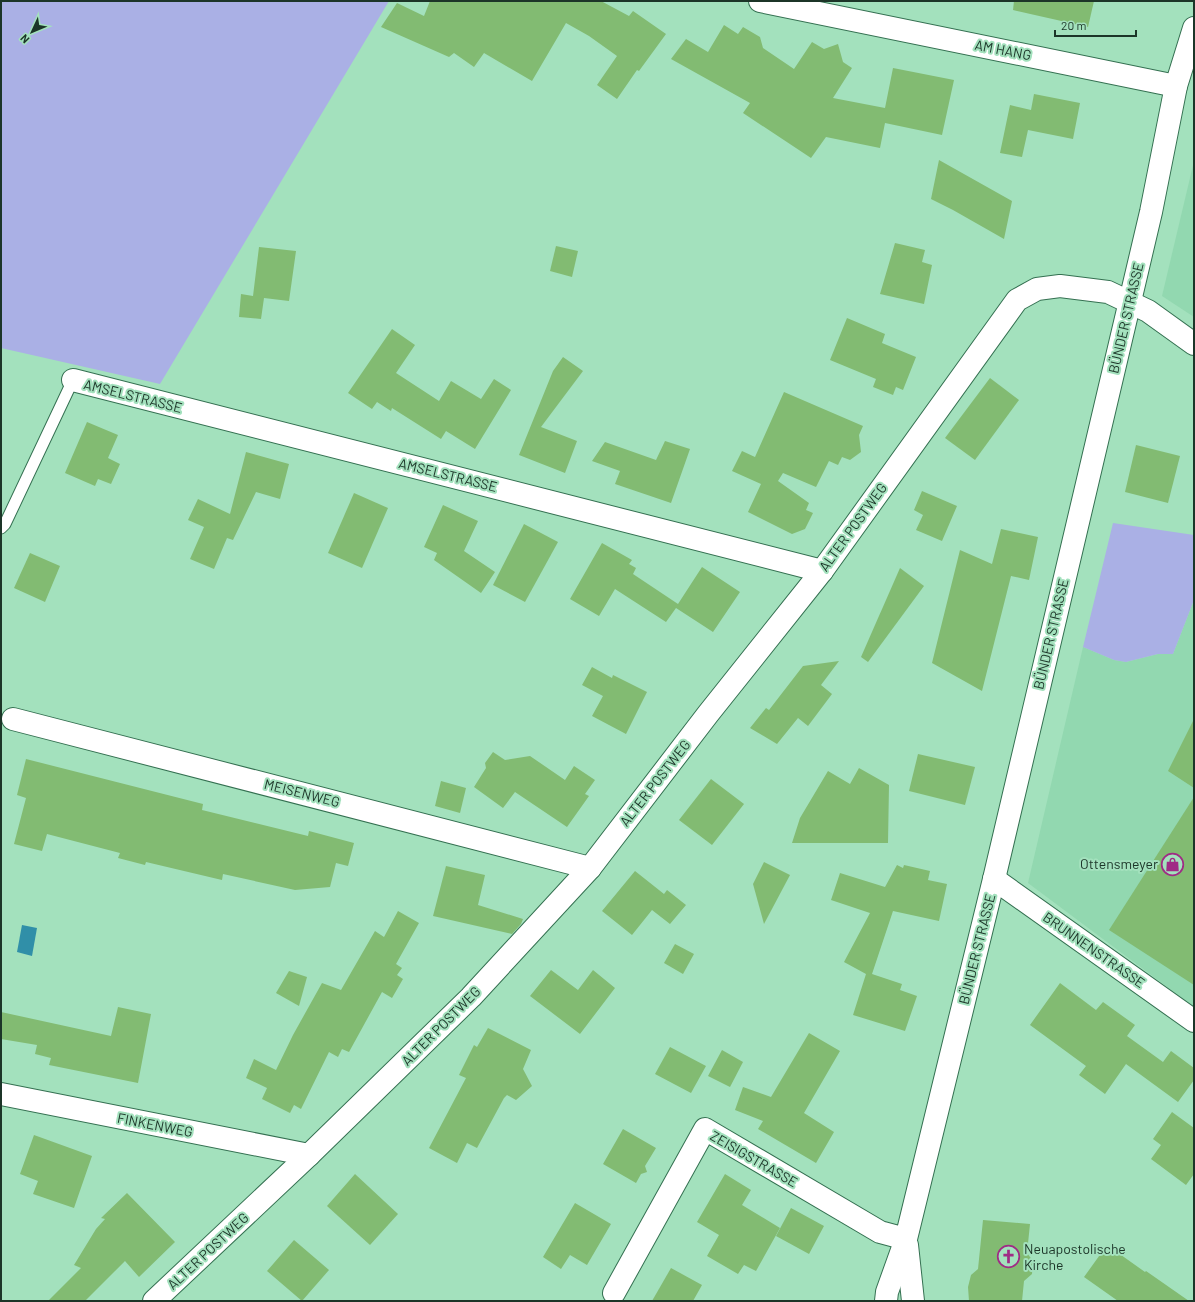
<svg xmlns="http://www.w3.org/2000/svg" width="1195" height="1302" viewBox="0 0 1195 1302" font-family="Barlow,sans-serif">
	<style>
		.built { fill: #92d8b0 }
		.green { fill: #aab0e5 }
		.water { fill: #308fa8 }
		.building { fill: #82bb72 }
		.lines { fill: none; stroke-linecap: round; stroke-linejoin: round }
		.service-casing { stroke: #347051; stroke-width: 13 }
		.minor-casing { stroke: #347051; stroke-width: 24 }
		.secondary-casing { stroke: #347051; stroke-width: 24 }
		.service { stroke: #fff; stroke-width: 11 }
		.minor { stroke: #fff; stroke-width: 22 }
		.secondary { stroke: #fff; stroke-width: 22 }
		.labels { text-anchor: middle; stroke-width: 4; stroke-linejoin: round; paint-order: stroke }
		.street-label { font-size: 14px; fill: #1c3528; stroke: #a3e1bd }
		.poi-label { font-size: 14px; fill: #1c3528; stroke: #a3e1bd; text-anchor: end }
	</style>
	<rect width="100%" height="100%" fill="#a3e1bd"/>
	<g class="built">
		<path d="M1194,161V317L1162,296Z"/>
		<path d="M1194,600V1007L1028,883L1083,647L1114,660L1126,662L1158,654H1173Z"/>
	</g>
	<g class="green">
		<path d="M1,1H389L160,384L1,348Z"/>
		<path d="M1113,523L1194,535V600L1173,654H1158L1126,662L1114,660L1083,647Z"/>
	</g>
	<path class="water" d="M22,925L37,928L32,956L17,952Z"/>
	<g class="building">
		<path d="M430,1H601L629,16L633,11L666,34L639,71L637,70L617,99L597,85L617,56L589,36L566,23L532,81L484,53L474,67L454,53L449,57L381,27L397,3L424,16Z"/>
		<path d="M1014,1H1094L1088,27L1013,10Z"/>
		<path d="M724,25L738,34L743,27L760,37L763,48L794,69L812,42L824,49L838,44L843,62L852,68L833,98L885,108L893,68L954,80L942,135L885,123L880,148L826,137L811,158L743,113L750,103L671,59L686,39L708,52Z"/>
		<path d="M1034,94L1080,103L1073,139L1028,130L1022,157L1000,153L1010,105L1031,110Z"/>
		<path d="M939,160L1012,201L1004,239L953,210L931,199Z"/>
		<path d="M895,243L925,250L922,262L932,265L924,304L880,294Z"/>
		<path d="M556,246L578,251L572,277L550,271Z"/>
		<path d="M259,247L296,251L289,301L264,298L261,319L239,317L241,294L253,296Z"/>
		<path d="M847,318L885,334L882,343L916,357L903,390L896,387L893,395L873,387L876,379L830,360Z"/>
		<path d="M392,329L415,345L396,373L439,401L451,381L481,399L494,379L511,390L475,449L446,431L441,439L392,408L391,411L377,402L372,409L348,393Z"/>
		<path d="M563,357L583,371L541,427L577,441L565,473L519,455L553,371Z"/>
		<path d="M990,378L1019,400L975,460L945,438Z"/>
		<path d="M784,392L863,426L859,435L861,452L850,460L842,457L838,465L829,461L816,487L783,473L778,481L809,503L806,510L813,513L805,529L792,534L748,512L761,484L732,471L742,451L755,457Z"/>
		<path d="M87,422L118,435L108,458L120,464L111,484L98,479L95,486L65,473Z"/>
		<path d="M665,441L690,449L671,503L615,484L620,471L592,461L605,442L656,460Z"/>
		<path d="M1136,445L1180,456L1168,503L1125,492Z"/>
		<path d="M246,452L289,464L280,499L256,492L233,540L227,538L214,569L190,559L204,527L188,520L198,499L230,514Z"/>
		<path d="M922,491L957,506L942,541L916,530L923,515L914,510Z"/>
		<path d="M354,493L388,508L362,568L328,553Z"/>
		<path d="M443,505L478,521L464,551L495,572L481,593L434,560L437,553L424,547Z"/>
		<path d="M524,524L558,542L525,602L493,585Z"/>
		<path d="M1001,529L1038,537L1029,580L1011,576L982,691L932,663L960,550L992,564Z"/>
		<path d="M602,543L632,560L629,564L636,568L633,574L678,604L702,567L740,592L713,632L676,608L666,622L615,589L599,616L570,599Z"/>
		<path d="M30,553L60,566L45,602L14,588Z"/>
		<path d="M900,568L924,586L868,662L861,657Z"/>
		<path d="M839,661L821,685L832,694L808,726L798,718L777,744L750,728L766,708L769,710L803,666Z"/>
		<path d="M592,667L612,678L613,675L647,692L626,734L592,716L603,696L582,685Z"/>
		<path d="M1194,719V788L1168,771Z"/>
		<path d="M493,752L505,760L530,756L565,780L574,766L595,780L585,794L589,796L567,827L515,792L503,808L474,787L486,768L485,763Z"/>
		<path d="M918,754L975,767L965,805L909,791Z"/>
		<path d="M26,759L203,804L202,810L308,836L309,831L354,843L348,866L336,863L330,887L295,890L223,874L222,880L146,862L145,865L118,858L120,853L47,834L42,851L14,844L26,798L17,795Z"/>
		<path d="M859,768L889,785L888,843H792L800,818L828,771L850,784Z"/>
		<path d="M711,779L744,804L712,845L679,820Z"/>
		<path d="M441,781L466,788L460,813L435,806Z"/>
		<path d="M1194,797V985L1109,930Z"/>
		<path d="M764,862L790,875L764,924L753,884Z"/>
		<path d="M897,865L903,868L904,865L930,871L928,880L947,884L939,921L893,911L872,974L902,984L900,990L917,996L905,1031L853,1015L866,974L844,962L870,913L831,900L840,873L885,887Z"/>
		<path d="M446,866L485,875L478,905L523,919L521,924L512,934L433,916Z"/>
		<path d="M635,871L664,894L667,890L686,905L670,924L652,910L632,935L602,911Z"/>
		<path d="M398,911L419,923L396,964L402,968L397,975L403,979L392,998L382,992L349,1052L342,1049L338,1057L329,1052L301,1109L294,1105L290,1113L262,1099L267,1088L246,1078L254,1059L276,1070L293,1035L322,983L341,990L375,931L384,937Z"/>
		<path d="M675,944L694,954L683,974L664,963Z"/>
		<path d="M551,970L578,990L593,970L615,988L580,1034L530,996Z"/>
		<path d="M289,971L307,977L299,1006L276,993Z"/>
		<path d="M1060,983L1096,1010L1103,1002L1135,1025L1127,1036L1163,1062L1171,1051L1194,1068V1080L1178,1102L1126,1064L1105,1094L1079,1075L1086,1066L1030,1025Z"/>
		<path d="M118,1007L151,1014L138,1083L49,1065L51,1058L35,1054L37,1045L1,1039V1012L111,1036Z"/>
		<path d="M488,1028L531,1050L523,1069L532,1086L516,1100L507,1095L504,1098L477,1148L467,1143L457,1163L429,1148L466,1078L459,1075L474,1045L477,1047Z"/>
		<path d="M809,1033L840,1051L804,1113L834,1132L816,1163L758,1129L763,1121L735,1110L743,1087L771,1097Z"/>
		<path d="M670,1047L706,1066L691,1093L655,1074Z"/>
		<path d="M722,1050L743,1062L730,1087L708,1076Z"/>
		<path d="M1172,1112L1194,1128V1174L1186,1185L1151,1159L1161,1145L1153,1139Z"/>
		<path d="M623,1129L656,1148L645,1166L647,1172L641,1174L636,1183L603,1164Z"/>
		<path d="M34,1135L92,1156L74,1208L33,1194L38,1181L20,1174Z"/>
		<path d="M355,1174L398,1214L370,1245L327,1206Z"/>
		<path d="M725,1174L751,1190L742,1205L780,1228L756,1271L744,1265L738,1274L707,1256L719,1235L697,1222Z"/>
		<path d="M127,1193L175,1242L139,1277L125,1261L85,1301H48L81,1268L74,1265L96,1229L105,1219L101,1218Z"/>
		<path d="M575,1203L611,1224L587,1265L570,1255L561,1269L543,1257Z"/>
		<path d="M791,1208L824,1226L809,1254L776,1236Z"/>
		<path d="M983,1220L1030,1224L1027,1253L1033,1261L1032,1274L1024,1281L1022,1301H969L968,1287L971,1275L978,1269Z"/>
		<path d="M294,1240L329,1270L302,1301L267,1271Z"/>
		<path d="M1107,1245L1145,1272L1146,1271L1189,1301H1118L1084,1277Z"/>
		<path d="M671,1268L702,1285L693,1301H652Z"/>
	</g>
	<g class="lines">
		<defs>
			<path id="service" d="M1,528L5,524L73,380"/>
			<g id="minor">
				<path d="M760,1L1176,86"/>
				<path d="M73,380L822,571"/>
				<path d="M13,719L590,868"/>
				<path d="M994,879L1194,1021"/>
				<path d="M1,1094L309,1155"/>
				<path d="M614,1293L705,1129L880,1232L906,1239"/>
				<path d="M154,1301L309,1155L471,997L590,868L708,714L822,571L1017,300L1037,289L1060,286L1108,292L1148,311L1194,344"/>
			</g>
			<g id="secondary">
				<path d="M907,1245L913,1301"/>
				<path d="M886,1301L887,1292L906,1239L994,879L1151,212L1176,86L1194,28"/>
			</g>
		</defs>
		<use href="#service" class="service-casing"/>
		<use href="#minor" class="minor-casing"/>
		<use href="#secondary" class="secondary-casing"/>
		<use href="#service" class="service"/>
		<use href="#minor" class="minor"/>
		<use href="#secondary" class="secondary"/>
	</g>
	<defs>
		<symbol id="shop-ring" viewBox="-11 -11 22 22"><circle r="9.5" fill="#a3e1bd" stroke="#a02b85" stroke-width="1.5"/><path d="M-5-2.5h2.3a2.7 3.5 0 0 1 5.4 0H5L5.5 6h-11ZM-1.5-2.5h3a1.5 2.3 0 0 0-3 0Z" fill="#a02b85"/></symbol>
		<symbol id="church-ring" viewBox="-11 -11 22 22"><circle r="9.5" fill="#a3e1bd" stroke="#a02b85" stroke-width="1.5"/><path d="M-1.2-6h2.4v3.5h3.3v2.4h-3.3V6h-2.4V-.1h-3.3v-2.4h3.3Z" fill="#a02b85"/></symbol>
	</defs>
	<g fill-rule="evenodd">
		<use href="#shop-ring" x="1160" y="852" width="25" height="25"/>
		<use href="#church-ring" x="996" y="1244" width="25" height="25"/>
	</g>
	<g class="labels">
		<g class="street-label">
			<text transform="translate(1003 50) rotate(11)" y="5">AM HANG</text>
			<text transform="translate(1126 318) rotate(-77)" y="5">BÜNDER STRASSE</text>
			<text transform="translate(133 396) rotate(14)" y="5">AMSELSTRASSE</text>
			<text transform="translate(448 475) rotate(14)" y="5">AMSELSTRASSE</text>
			<text transform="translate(853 527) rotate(-54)" y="5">ALTER POSTWEG</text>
			<text transform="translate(1051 634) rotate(-77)" y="5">BÜNDER STRASSE</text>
			<text transform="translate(655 783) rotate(-52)" y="5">ALTER POSTWEG</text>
			<text transform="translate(302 793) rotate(14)" y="5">MEISENWEG</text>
			<text transform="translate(977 949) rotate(-76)" y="5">BÜNDER STRASSE</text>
			<text transform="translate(1094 950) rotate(35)" y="5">BRUNNENSTRASSE</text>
			<text transform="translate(441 1026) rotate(-45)" y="5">ALTER POSTWEG</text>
			<text transform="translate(155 1125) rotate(11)" y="5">FINKENWEG</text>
			<text transform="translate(754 1159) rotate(30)" y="5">ZEISIGSTRASSE</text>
			<text transform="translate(208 1251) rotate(-43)" y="5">ALTER POSTWEG</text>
		</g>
		<g class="poi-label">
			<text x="1158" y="869">Ottensmeyer</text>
			<text x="1024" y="1254" text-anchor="start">Neuapostolische<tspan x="1024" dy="16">Kirche</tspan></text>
		</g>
	</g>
	<rect width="1195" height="1302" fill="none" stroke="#1c3528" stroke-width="4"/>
	<g transform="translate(32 32) rotate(226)" stroke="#a3e1bd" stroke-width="3" paint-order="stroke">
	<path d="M0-3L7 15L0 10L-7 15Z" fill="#1c3528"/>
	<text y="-6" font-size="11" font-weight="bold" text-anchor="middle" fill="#1c3528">N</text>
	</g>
	<path d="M1055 30v6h81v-6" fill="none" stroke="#1c3528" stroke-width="2"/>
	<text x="1061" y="30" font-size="12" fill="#1c3528" stroke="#a3e1bd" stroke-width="3" paint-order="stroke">20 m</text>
</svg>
